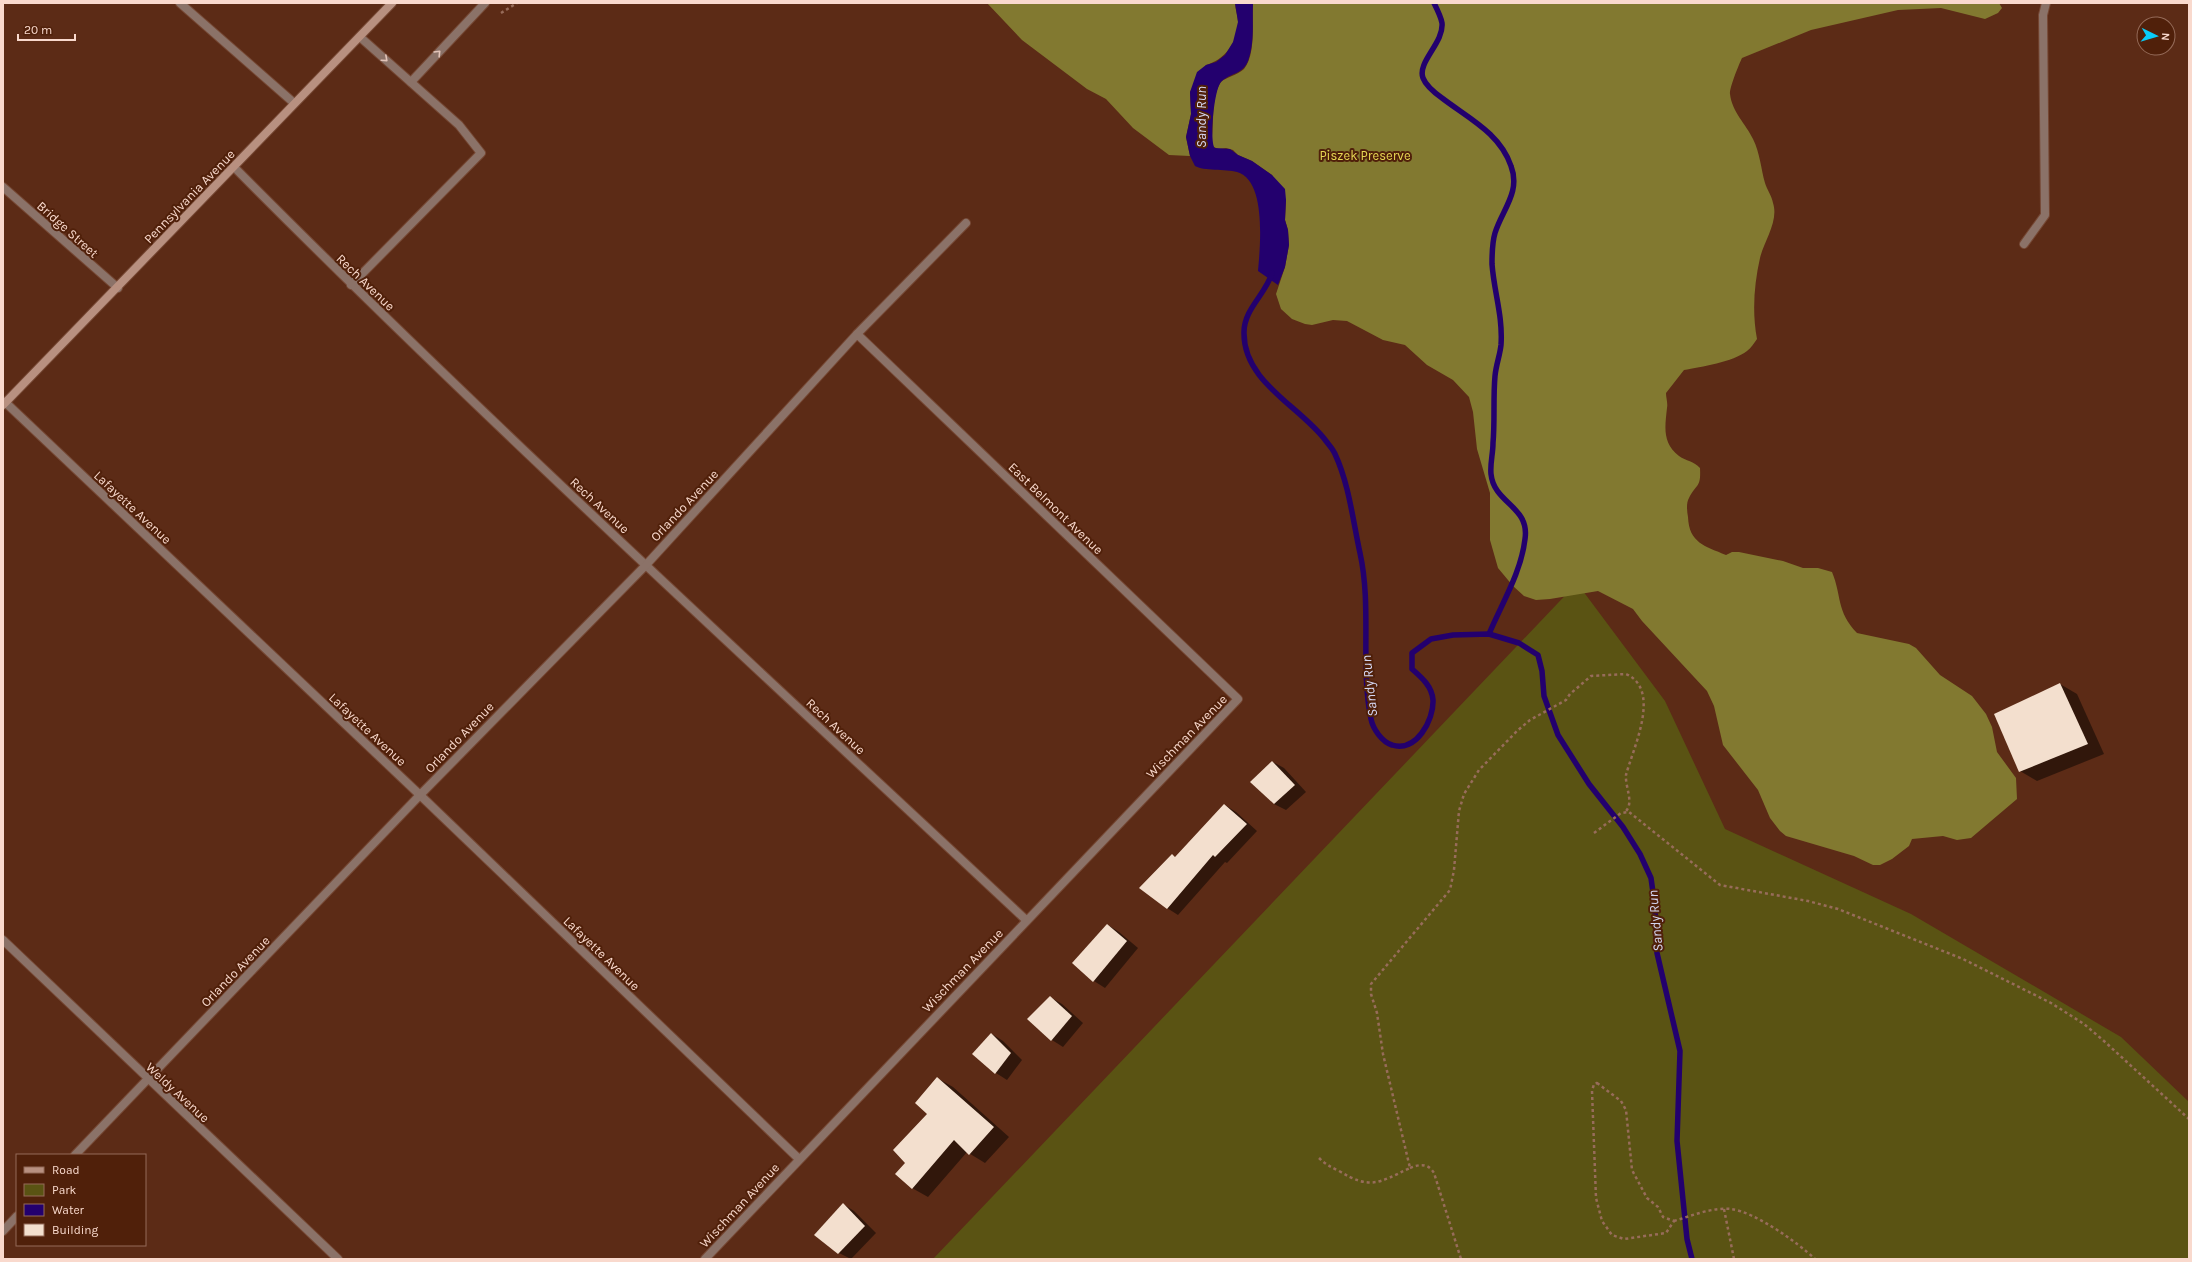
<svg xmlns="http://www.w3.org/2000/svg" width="2192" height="1262" viewBox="0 0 2192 1262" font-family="Karla,sans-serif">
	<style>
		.green { fill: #5a5313 }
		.forest { fill: #827930 }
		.water { fill: #23006e }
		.shadow { fill: #0007 }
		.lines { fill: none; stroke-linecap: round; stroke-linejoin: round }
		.stream { stroke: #23006e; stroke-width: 5.5 }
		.building { fill: #f3dfce }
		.service-casing { stroke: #754733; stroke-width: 10 }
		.minor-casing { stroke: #754733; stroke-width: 10 }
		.tertiary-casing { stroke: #754733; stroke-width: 10 }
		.secondary-casing { stroke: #754733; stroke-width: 10 }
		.path { stroke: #976c5a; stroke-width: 2.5; stroke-dasharray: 3 3; stroke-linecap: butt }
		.service { stroke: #8b7268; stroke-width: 8 }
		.minor { stroke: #8b7268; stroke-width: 8 }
		.tertiary { stroke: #8b7268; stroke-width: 8 }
		.secondary { stroke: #b89080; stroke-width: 8 }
		.oneway { stroke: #e3c4b9 }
		.labels { text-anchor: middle; stroke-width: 4; stroke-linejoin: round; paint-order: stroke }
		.park-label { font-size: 13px; fill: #e7d753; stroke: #50200a }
		.street-label { font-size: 13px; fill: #f9d9cd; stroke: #50200a }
		.water-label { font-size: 14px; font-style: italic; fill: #d4d6f1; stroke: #50200a }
	</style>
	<rect width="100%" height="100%" fill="#5c2b16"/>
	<path class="green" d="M1577,583L1665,701L1725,829L1911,914L2121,1037L2189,1102V1259H933Z"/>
	<g class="forest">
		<path d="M987,3H1235C1235,9 1238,16 1238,22C1238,43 1224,60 1206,65L1190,92L1191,114L1186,137L1190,156L1169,155L1133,128L1106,99L1087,89L1022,40Z"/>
		<path d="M1253,3H1999L2002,8L1998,13L1985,19L1941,8L1898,10L1811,30L1742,58C1739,64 1729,89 1730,94C1732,112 1746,124 1753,139C1760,153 1761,169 1765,183C1767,190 1772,196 1773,203C1779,221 1764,241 1760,258C1754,285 1752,312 1757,339C1754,343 1751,348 1747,351C1733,362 1701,367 1684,370L1666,393C1666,398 1668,403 1667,408C1665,427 1662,443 1679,456C1686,461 1694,461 1700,468C1701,488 1697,483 1689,498C1686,503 1687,511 1688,517C1689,543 1705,546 1726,555L1732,552H1739L1783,561L1803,568H1818L1832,572C1842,596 1836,611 1857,633L1909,644L1916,648L1940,675L1972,696L1986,714L1992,727L1997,752L2016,778L2017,799L1971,838L1957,840L1943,836L1912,839L1909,846L1892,859L1880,865H1873L1854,856L1786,836L1780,831L1770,818L1758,790L1723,745L1714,706L1707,691L1642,621L1633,609L1598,591L1550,599L1536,600L1524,596L1513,586L1498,568L1490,540V493L1477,449L1473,412L1469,397L1453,380L1427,365L1405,345L1383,340L1347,321L1333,320L1312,325L1305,324L1292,319L1281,309L1276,294L1285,267L1289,245L1288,230L1285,220L1286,200L1272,175L1252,161L1238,155L1233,150L1226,148L1218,149L1212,146L1211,143C1215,125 1210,98 1221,82C1224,78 1238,75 1244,69C1256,55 1252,21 1253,3Z"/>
	</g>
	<path class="water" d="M1235,3H1253C1252,23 1255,42 1248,61C1243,74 1231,73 1222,81C1214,86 1209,144 1215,148L1230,149L1238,155L1252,161L1272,175L1285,189L1286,200L1285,220L1288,230L1289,245L1285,267L1278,285L1258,271C1260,248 1267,180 1237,172C1226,169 1203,171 1195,166L1190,156L1186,137L1191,114L1190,92L1197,72L1206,65L1216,62L1225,55L1233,42L1238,22Z"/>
	<g class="shadow">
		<path d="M2060,684L2077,694L2104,754L2037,781L2020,771Z"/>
		<path d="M1273,762L1284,768L1306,792L1286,810L1274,804Z"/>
		<path d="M1225,805L1236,812L1257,831L1227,863L1225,862L1178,915L1167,908L1172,856L1176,857Z"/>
		<path d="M1108,925L1119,932L1138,948L1105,988L1094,981L1074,963Z"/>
		<path d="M1050,997L1062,1004L1083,1023L1063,1047L1052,1040L1028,1019Z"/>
		<path d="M992,1034L1003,1041L1022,1060L1007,1080L996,1073L973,1054Z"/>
		<path d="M937,1078L953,1087L1009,1137L985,1163L967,1152L928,1197L912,1188L907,1163L928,1114Z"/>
		<path d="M843,1204L854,1211L876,1233L851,1259L839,1253L815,1234Z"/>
	</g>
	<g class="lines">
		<g class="stream">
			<path d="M1434,3C1437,9 1441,17 1442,23C1444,43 1417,62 1423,78C1426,86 1435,93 1442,98C1468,118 1500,133 1511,166C1521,192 1502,210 1495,233C1492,243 1492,254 1492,264C1494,292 1503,316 1501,345C1500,355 1496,365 1495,376C1493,398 1495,420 1493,443C1493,454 1490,463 1491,474C1494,504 1530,506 1525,539C1521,573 1502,603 1489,634"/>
			<path d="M1272,273C1266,294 1244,309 1244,332C1243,382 1300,406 1326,441C1329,445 1333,449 1335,454C1349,484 1353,521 1360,553C1372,607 1360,665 1371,719C1373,729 1382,742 1392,745C1416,753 1434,720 1433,700C1432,686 1421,677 1412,669V653L1431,639L1453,635L1489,634L1519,643L1538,655L1542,671L1544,696L1558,735L1589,784L1623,827L1640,854L1651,878L1655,907L1657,953L1680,1051L1677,1141L1687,1239L1692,1259"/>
		</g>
	</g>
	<g class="building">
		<path d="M2060,683L2088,744L2019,772L1994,714Z"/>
		<path d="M1272,761L1295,785L1274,804L1250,782Z"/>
		<path d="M1224,804L1247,824L1215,857L1213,855L1167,909L1139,888L1172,854L1175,857Z"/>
		<path d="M1107,924L1127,941L1093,982L1072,963Z"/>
		<path d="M1050,996L1072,1016L1051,1041L1027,1019Z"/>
		<path d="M991,1033L1011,1053L995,1074L972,1054Z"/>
		<path d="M937,1077L994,1127L969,1155L954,1140L912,1189L895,1174L905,1163L893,1150L927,1114L915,1103Z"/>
		<path d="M843,1203L865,1226L838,1254L814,1235Z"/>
	</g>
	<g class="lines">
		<defs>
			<g id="service">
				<path d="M411,82L485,3"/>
				<path d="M2024,244L2045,215L2043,15L2046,3"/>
				<path d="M351,285L481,153L459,125L360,37"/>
				<path d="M857,334L966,223"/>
			</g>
			<g id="minor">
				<path d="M180,3L294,103"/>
				<path d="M234,167C490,425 760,671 1026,920"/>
				<path d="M5,402L420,795L799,1159"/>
				<path d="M3,940L338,1259"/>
				<path d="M75,1155L420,795L646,565L857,334L1238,699L705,1259"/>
				<path d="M3,1231L17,1216"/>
			</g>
			<path id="tertiary" d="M3,187L118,288"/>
			<path id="secondary" d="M3,405L392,3"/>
		</defs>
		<use href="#service" class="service-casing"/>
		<use href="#minor" class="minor-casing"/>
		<use href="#tertiary" class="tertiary-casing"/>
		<use href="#secondary" class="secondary-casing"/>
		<g class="path">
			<path d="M501,13L517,3"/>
			<path d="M1594,833L1621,813L1629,812L1720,885L1808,901L1838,909L1963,959L2051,1003L2084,1024L2104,1041L2189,1119"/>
			<path d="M1597,1083L1621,1101L1626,1110L1632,1170L1647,1198L1658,1207L1663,1217L1674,1221L1666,1233L1624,1239L1612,1235L1602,1221L1596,1198L1592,1091L1594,1084Z"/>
			<path d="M1319,1158C1325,1164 1331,1167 1339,1171C1371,1190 1378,1183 1410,1168L1383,1054L1377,1013L1371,994V984L1450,890L1454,870L1459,811L1464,794L1479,770L1517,731L1530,720L1566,700L1570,694L1591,676L1626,674C1662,690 1633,748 1626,775C1625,787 1634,802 1626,811"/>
			<path d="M1410,1168C1420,1164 1428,1163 1434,1173L1461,1259"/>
			<path d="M1724,1209L1734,1259"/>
			<path d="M1674,1221C1691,1216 1712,1207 1731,1209C1755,1212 1797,1242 1815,1259"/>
		</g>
		<use href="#service" class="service"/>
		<use href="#minor" class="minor"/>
		<use href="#tertiary" class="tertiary"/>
		<use href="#secondary" class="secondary"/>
	</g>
	<defs><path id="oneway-chevron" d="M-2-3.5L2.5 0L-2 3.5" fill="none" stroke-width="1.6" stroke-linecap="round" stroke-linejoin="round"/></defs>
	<g class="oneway">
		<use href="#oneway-chevron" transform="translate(438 53) rotate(-46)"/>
		<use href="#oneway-chevron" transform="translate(385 59) rotate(42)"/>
	</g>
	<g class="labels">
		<g class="park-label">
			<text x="1365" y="160">Piszek Preserve</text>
		</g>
		<g class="street-label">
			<text transform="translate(189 196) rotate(-46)" y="5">Pennsylvania Avenue</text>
			<text transform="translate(68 229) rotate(42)" y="5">Bridge Street</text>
			<text transform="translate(366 282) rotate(44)" y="5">Rech Avenue</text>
			<text transform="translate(600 505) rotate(43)" y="5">Rech Avenue</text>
			<text transform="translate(684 505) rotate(-47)" y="5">Orlando Avenue</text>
			<text transform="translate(133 507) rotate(43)" y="5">Lafayette Avenue</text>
			<text transform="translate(1056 508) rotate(44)" y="5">East Belmont Avenue</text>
			<text transform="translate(836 726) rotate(43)" y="5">Rech Avenue</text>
			<text transform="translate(368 729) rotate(43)" y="5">Lafayette Avenue</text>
			<text transform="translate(1186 736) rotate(-46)" y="5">Wischman Avenue</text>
			<text transform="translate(459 737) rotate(-46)" y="5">Orlando Avenue</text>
			<text transform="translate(602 953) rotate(44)" y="5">Lafayette Avenue</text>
			<text transform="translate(962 970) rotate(-46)" y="5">Wischman Avenue</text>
			<text transform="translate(235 971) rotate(-46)" y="5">Orlando Avenue</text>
			<text transform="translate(178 1092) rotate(43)" y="5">Weldy Avenue</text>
			<text transform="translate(739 1205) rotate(-47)" y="5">Wischman Avenue</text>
		</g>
		<g class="water-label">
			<text transform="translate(1201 117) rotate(-90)" y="5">Sandy Run</text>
			<text transform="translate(1369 686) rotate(-96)" y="5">Sandy Run</text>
			<text transform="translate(1655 921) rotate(-95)" y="5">Sandy Run</text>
		</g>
	</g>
	<rect width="2192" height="1262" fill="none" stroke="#f9d9cd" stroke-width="8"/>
	<rect x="16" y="1154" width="130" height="92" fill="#50200a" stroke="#946a58"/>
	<rect x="24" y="1167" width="20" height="6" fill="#b89080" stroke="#946a58"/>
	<text x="52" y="1174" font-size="12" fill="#f9d9cd">Road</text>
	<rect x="24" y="1184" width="20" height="12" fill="#5a5313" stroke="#946a58"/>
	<text x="52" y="1194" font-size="12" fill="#f9d9cd">Park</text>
	<rect x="24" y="1204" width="20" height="12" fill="#23006e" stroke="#946a58"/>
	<text x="52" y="1214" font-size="12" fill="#f9d9cd">Water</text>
	<rect x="24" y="1224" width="20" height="12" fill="#f3dfce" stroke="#946a58"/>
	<text x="52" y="1234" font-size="12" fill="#f9d9cd">Building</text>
	<g transform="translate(2156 36) rotate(95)"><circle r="19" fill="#50200a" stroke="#946a58"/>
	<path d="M0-3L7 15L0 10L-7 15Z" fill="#08cbf9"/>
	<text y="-6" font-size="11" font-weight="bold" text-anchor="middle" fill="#f9d9cd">N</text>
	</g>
	<path d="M18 34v6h57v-6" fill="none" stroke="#f9d9cd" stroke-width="2"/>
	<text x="24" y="34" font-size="12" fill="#f9d9cd" stroke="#50200a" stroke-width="3" paint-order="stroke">20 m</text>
</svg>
